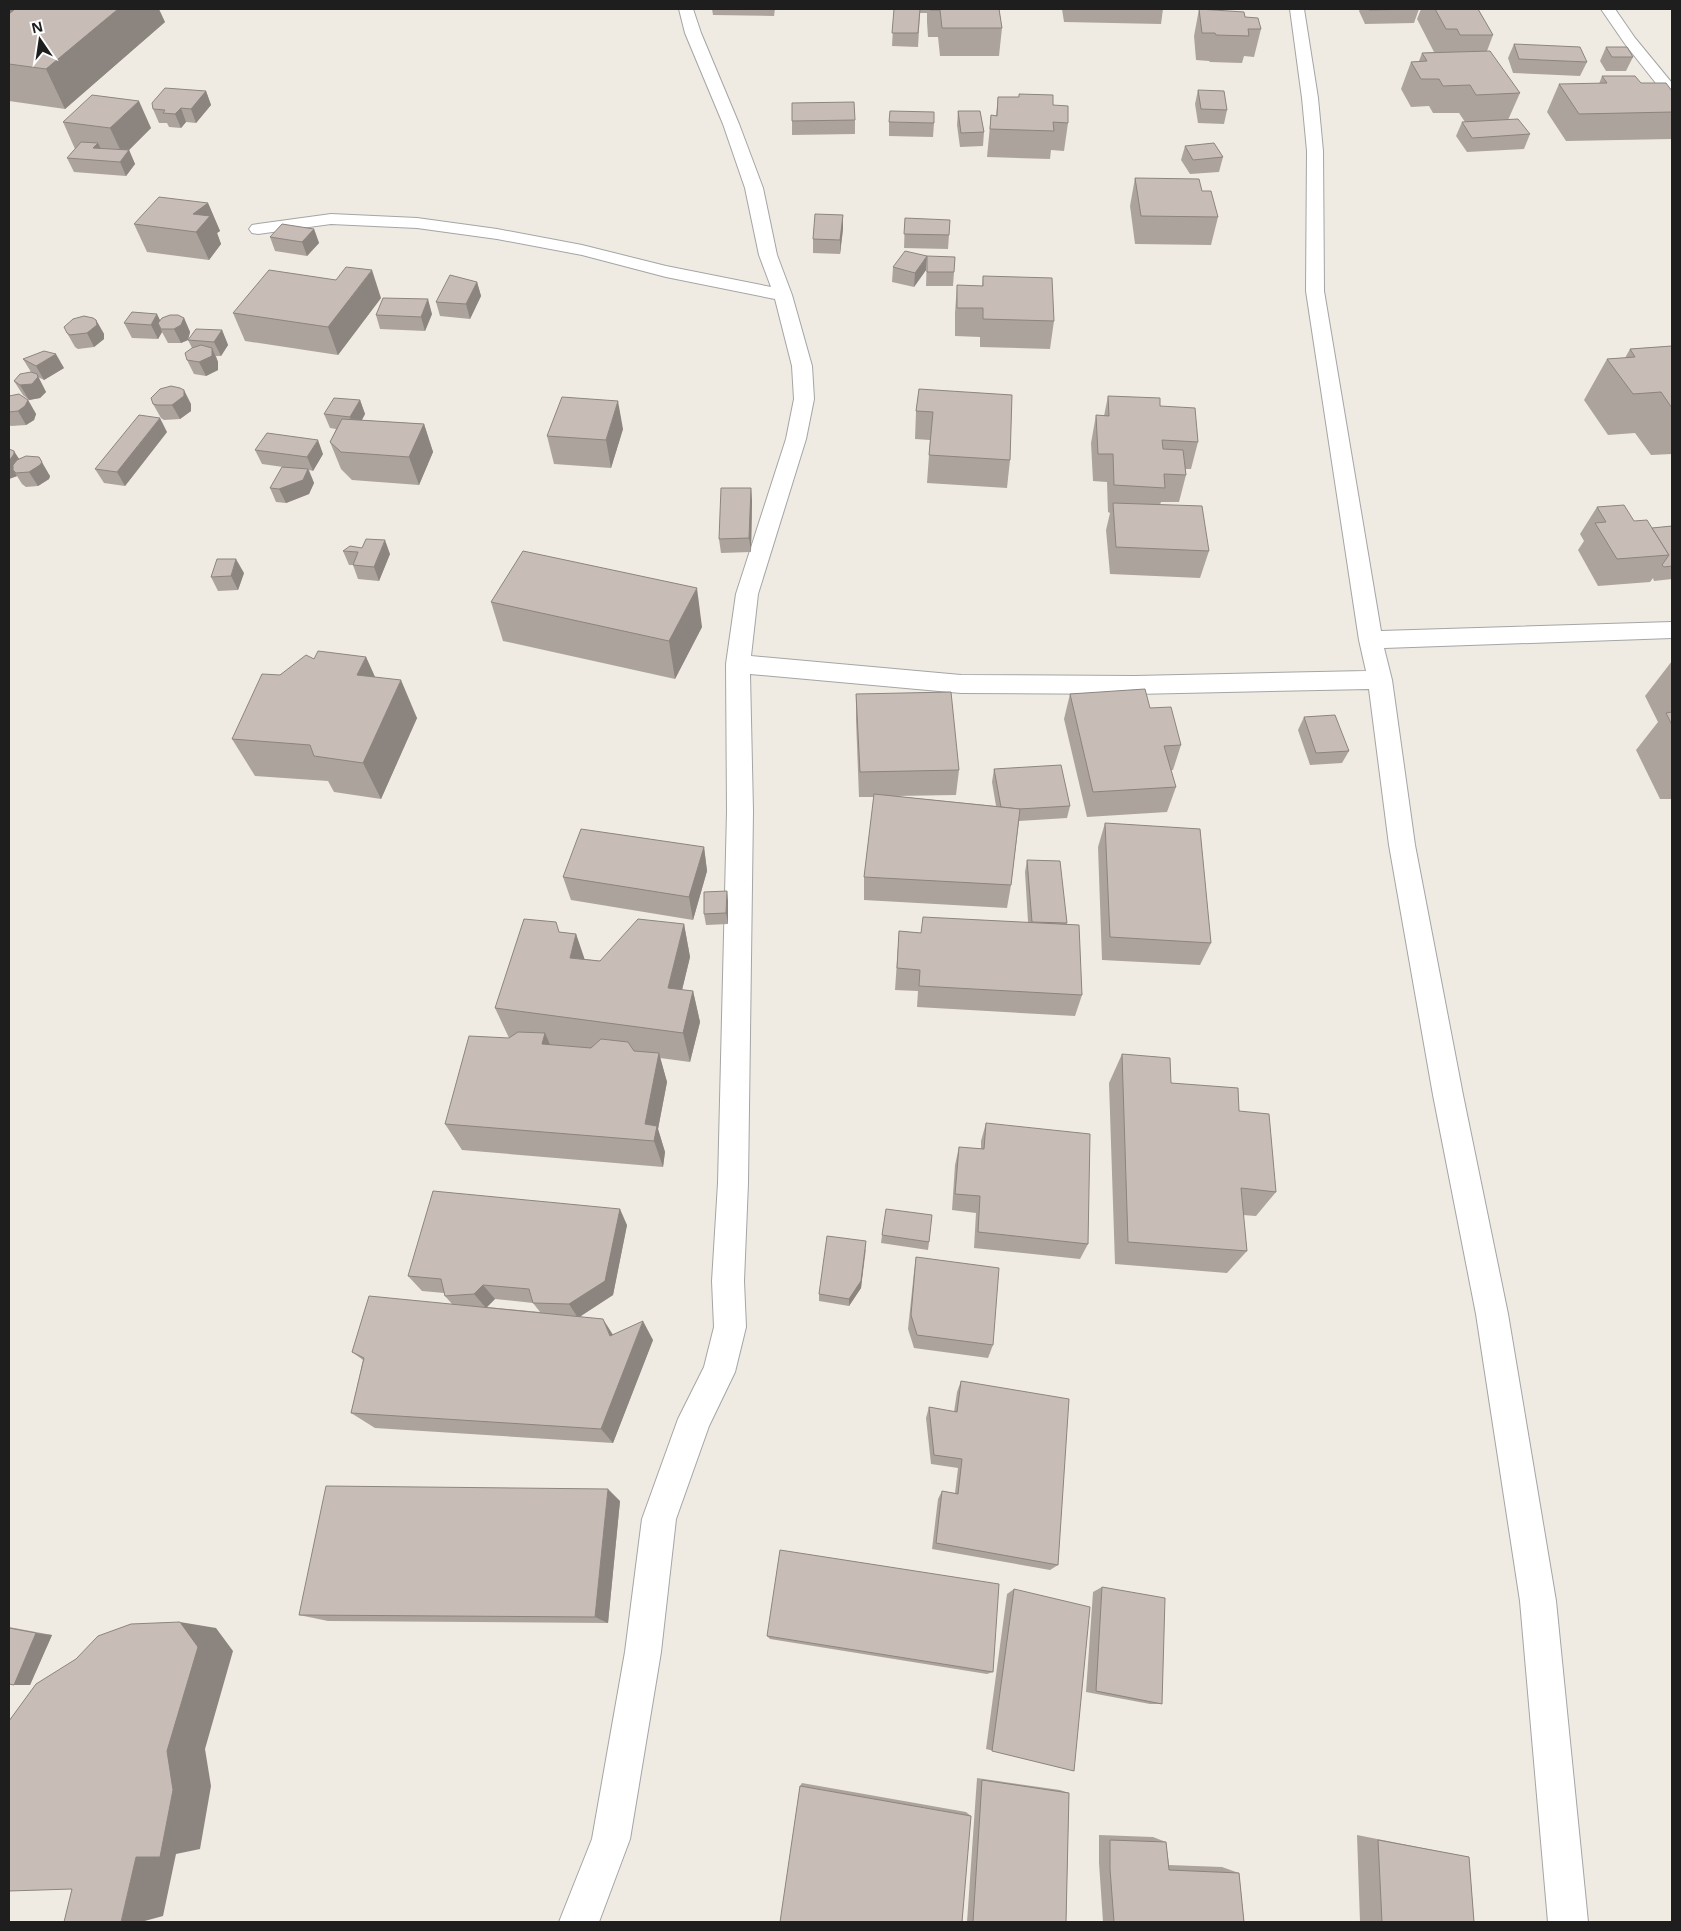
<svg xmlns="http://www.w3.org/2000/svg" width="1681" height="1931" viewBox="0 0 1681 1931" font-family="'Noto Sans',sans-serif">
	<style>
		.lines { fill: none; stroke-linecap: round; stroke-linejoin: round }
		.minor-casing { stroke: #a5a5a5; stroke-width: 2 }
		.minor { fill: #fff; fill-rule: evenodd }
		.wall { fill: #aca39d; fill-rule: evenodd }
		.shaded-wall { fill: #8c847f }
		.building { fill: #c8bdb6; stroke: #8c847f }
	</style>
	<rect width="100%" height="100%" fill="#efebe3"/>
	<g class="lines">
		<defs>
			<g id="minor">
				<path d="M679,9H693L701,33L739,124L763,188L777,255L792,295L812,366L814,399L806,439L758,594L751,656L961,675L1135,676L1366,671L1359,640L1306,291L1307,151L1302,98L1290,9H1304L1318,98L1323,151L1324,291L1381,631L1672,622V638L1384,648L1392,680L1415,845L1463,1095L1508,1314L1556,1601L1588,1922H1548L1520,1601L1476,1314L1433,1095L1389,845L1369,689L1135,694L961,693L750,674L753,811L748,1183L744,1281L746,1327L735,1372L709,1426L676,1519L661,1652L630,1839L599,1922H559L592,1839L625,1652L642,1519L678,1419L704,1367L714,1327L712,1281L718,1183L727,811L726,664L736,594L786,439L794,399L792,366L775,299L666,277L582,255L497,239L417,228L331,224L258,234L252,233L249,229L252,225L258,224L331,214L417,218L497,229L582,245L666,266L771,287L759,255L745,188L723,124L685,33Z"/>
				<path d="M1601,9H1615L1635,38L1672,83V98L1666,96L1625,44Z"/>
			</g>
		</defs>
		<use href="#minor" class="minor-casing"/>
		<use href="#minor" class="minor"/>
	</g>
	<g class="wall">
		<path d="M9,9L165,22L65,109L9,101Z"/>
		<path d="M712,9H775L774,16L713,15Z"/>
		<path d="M894,9H999L1002,28L999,56H940L938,37H928L927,22V13H920L918,47L892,46Z"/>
		<path d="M1062,9H1163L1161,24L1064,22Z"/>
		<path d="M1199,9L1245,17L1261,29L1254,57L1244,56L1242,63L1210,62L1209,61L1196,60L1194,36Z"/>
		<path d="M1360,9H1478L1493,35L1487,51L1520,93L1508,120L1530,134L1524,149L1467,152L1456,136L1462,122H1465L1459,113H1433L1429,106L1411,107L1401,89L1411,62L1419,61L1422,53L1434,52L1417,19L1421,9H1419L1414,23L1365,24L1359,11Z"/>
		<path d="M1514,44L1587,62L1580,76L1513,73L1508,58Z"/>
		<path d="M1606,47L1633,57L1626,71H1606L1600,61Z"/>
		<path d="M1602,76L1641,83L1672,91V139L1566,141L1547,112L1559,84H1599Z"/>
		<path d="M1198,90L1227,110L1224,124L1198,123L1195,104Z"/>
		<path d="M206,91L211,105L196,123L186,122L181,128L169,127L167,123H159L153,109Z"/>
		<path d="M1019,94L1053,105L1068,123L1064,151L1051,150L1050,159L987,157L991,115L996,116L998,97H1019Z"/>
		<path d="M792,103L855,120V134L792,135Z"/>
		<path d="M958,111L984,132L983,146L960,147L957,125Z"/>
		<path d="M63,122L151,128L129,150L135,164L126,176L74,172L67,158L75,149Z"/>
		<path d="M889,122L934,123L933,137L889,136Z"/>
		<path d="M1185,146L1223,157L1219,172L1190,174L1181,160Z"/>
		<path d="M1135,178L1202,191L1218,217L1211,245L1135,244L1130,206Z"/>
		<path d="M208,203L220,231L217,233L221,244L209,260L147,252L134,224Z"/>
		<path d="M843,215V229L840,254L813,253V239Z"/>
		<path d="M905,218L949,235L948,249L904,248Z"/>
		<path d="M314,229L319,243L307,256L275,251L270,237Z"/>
		<path d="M927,256L954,272L953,286H926Z"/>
		<path d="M893,267L926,270L914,287L892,282Z"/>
		<path d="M983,276L1054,321L1050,349L980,347V337L955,336V313L957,285L982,286Z"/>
		<path d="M477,282L481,296L470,319L440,316L436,302Z"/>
		<path d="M381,298L338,355L245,341L233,313Z"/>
		<path d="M432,314L425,331L380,329L376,315Z"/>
		<path d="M184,318L190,332L188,340L181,343H168L162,332L158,339L132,338L124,323Z"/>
		<path d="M96,320L104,334V339L94,347L78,349L75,347L67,333Z"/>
		<path d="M222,330L228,345L221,356H216L218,362V370L206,376L194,374L187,360L192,348L188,340Z"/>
		<path d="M1672,346V454L1651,455L1635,433L1608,435L1584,400L1607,359L1625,358L1630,349Z"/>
		<path d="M23,359L64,368L44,380L38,377L46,392L40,398L29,400L23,395L14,381L31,372Z"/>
		<path d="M919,389L1010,460L1007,488L927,483L930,440L915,439L916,411Z"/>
		<path d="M9,396L28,400L36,414L34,420L26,425L11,426L9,425Z"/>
		<path d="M1108,396L1160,406L1198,442L1191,469H1186V475L1179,502H1161L1160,505L1209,551L1200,578L1110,574L1106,530L1110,513L1108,512L1107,482L1093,481L1091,443L1096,415L1104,416Z"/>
		<path d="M360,400L365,414L362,420L424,424L433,452L419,485L352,480L341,469L330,442L336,429L330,428L324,414Z"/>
		<path d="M153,404H191V411L180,419L164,420L161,418Z"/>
		<path d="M623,429L611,468L554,464L547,436Z"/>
		<path d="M167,432L125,486L104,483L95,469Z"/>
		<path d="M9,449L19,459L50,476L49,479L38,486L26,487L22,484L17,476L9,479Z"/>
		<path d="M255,450L323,454L313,471L309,470L314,483L309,494L286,503L276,502L270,488L283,467L262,464Z"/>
		<path d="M751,488L752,502L751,552L721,553L719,539Z"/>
		<path d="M1597,507L1652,528L1672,526V579L1654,581L1653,578L1650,582L1598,586L1578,550L1584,541L1580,534Z"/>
		<path d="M343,551L390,554L379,581L358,579L353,565H349Z"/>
		<path d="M244,573L238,590L218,591L211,577Z"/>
		<path d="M491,602L702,627L675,679L503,641Z"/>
		<path d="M366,657L375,677L417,718L381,799L334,792L328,781L255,776L232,739L280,675L314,659Z"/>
		<path d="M1672,661V799H1660L1636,750L1658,722L1645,696Z"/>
		<path d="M856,694L959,770L956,795L894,796L996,806L992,782L994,769L1070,806L1067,818L1019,821L1011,885L1007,908L864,900V877L874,797H859L856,720Z"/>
		<path d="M1070,694L1150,708L1181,745L1173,770H1171L1176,787L1167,812L1087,817L1064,719Z"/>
		<path d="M1304,717L1349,751L1342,763L1310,765L1298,730Z"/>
		<path d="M1105,823L1211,943L1200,965L1102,960L1098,847Z"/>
		<path d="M704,847L707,871L693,920L571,900L563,877Z"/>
		<path d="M1027,860L1067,924L1082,995L1075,1016L917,1007L918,991L895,990L899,931L921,933L1028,922L1025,872Z"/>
		<path d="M727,891L728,902V924L706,925L704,914Z"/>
		<path d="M684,924L690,957L682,990L693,991L700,1022L690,1062L660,1058L667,1082L658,1129L665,1152L663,1167L462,1150L445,1124L509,1038L495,1008L560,932L576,934L584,959L600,961Z"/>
		<path d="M1122,1054L1171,1083L1239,1111L1276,1192L1256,1216L1243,1215L1247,1251L1227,1273L1115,1264L1109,1083Z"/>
		<path d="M986,1123L1088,1244L1080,1259L974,1248L976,1213L952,1210L955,1165L959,1147L981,1149V1141Z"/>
		<path d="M627,1225L613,1295L580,1316L613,1335L653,1340L613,1443L375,1428L351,1413L363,1360L352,1352L452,1304L445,1296L444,1293L422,1291L408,1276ZM495,1299L533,1303L540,1312L487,1307Z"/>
		<path d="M882,1235L929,1242L928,1250L881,1243Z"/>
		<path d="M866,1249L861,1288L849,1306L819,1301V1294Z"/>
		<path d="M916,1257L993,1345L988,1358L914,1348L908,1329L914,1272Z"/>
		<path d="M961,1381L1058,1565L1050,1570L932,1549L938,1499L942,1491L955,1493L958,1468L931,1464L926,1418L929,1407L954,1412L957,1392Z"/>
		<path d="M620,1501L608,1623L328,1621L299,1615Z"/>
		<path d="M1102,1587L1162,1704H1150L1086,1692L1093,1592Z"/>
		<path d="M1014,1589L1074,1771L986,1749L1007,1594Z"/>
		<path d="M9,1627L52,1635L30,1685L9,1684Z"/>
		<path d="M767,1636L993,1672L987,1674L770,1639Z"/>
		<path d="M977,1778L1060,1790L1069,1793L1066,1922H967Z"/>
		<path d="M802,1783L966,1812L971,1816L800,1786Z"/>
		<path d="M1099,1835L1153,1837L1166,1842L1169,1865L1222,1867L1239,1873L1244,1922H1103L1099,1863Z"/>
		<path d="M1357,1835L1443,1852L1469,1857L1474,1922H1360Z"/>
	</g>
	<g class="shaded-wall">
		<path d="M9,9H34L18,32L9,13Z"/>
		<path d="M118,9H159L165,22L65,109L46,69Z"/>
		<path d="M206,91L211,105L196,123L191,109Z"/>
		<path d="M139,101L151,128L123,156L110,128Z"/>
		<path d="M181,108L186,122L181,128L175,114Z"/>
		<path d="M98,143L105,157L93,148Z"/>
		<path d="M129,150L135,164L126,176L120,162Z"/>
		<path d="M208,203L220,231L217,233L221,244L209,260L196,232L193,214Z"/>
		<path d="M843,215V229L840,254V240Z"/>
		<path d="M314,229L319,243L307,256L302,242Z"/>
		<path d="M927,256L926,270L914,287L915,273Z"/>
		<path d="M372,270L381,298L338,355L328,327Z"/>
		<path d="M477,282L481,296L470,319L466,304Z"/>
		<path d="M428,299L432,314L425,331L421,317Z"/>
		<path d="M157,314L164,328L158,323L162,332L158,339L151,325Z"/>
		<path d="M184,318L190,332L188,340L181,343L174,329Z"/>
		<path d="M96,320L104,334V339L94,347L87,333Z"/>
		<path d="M222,330L228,345L221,356L214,342Z"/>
		<path d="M212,348L218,362V370L206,376L199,362Z"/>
		<path d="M56,354L64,368L44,380L36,366Z"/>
		<path d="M37,374L46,392L40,398L29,400L20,385Z"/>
		<path d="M184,390L191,404V411L180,419L172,405Z"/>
		<path d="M28,400L36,414L34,420L26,425L18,411Z"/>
		<path d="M360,400L365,414L355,432L350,417Z"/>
		<path d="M618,401L623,429L611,468L606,440Z"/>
		<path d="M160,418L167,432L125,486L117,472Z"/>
		<path d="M424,424L433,452L419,485L409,457Z"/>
		<path d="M318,440L323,454L313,471L307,457Z"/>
		<path d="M14,451L23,465L13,470L17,476L9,479V461Z"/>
		<path d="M39,457L50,476L49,479L38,486L29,472Z"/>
		<path d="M308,469L314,483L309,494L286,503L279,489Z"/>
		<path d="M751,488L752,502L751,552L749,538Z"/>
		<path d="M385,540L390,554L379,581L374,567Z"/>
		<path d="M236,559L244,573L238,590L231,576Z"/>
		<path d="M697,588L702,627L675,679L669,641Z"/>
		<path d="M366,657L383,695L357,675Z"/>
		<path d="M401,680L417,718L381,799L363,763Z"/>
		<path d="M704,847L707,871L693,920L689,897Z"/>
		<path d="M727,891L728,902V924L726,913Z"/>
		<path d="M684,924L690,957L675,1019L668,988Z"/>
		<path d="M576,934L587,966L570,958Z"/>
		<path d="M693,991L700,1022L690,1062L683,1033Z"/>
		<path d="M545,1033L558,1063L542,1044Z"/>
		<path d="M659,1053L667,1082L658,1129L665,1152L663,1167L654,1141L645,1124Z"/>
		<path d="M620,1209L627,1225L613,1295L578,1318L569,1304Z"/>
		<path d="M866,1241L861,1288L849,1306V1299Z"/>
		<path d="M483,1285L495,1299L486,1308L474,1294Z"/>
		<path d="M603,1319L615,1338L610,1336Z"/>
		<path d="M643,1321L653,1340L613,1443L601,1429Z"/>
		<path d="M608,1489L620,1501L608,1623L595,1617Z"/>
		<path d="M180,1622L216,1628L233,1651L205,1749L211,1786L200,1849L176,1854L163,1916L141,1922H121L136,1857L167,1751Z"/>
		<path d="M36,1633L52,1635L30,1685H14Z"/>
	</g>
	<g class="building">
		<path d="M15,9H118L46,69L9,64V14Z"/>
		<path d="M894,9H920L918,33H892Z"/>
		<path d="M929,9H999L1002,28H942L940,10H930Z"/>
		<path d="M1199,9L1244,12L1245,17L1258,18L1261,29H1248L1249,36L1216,35L1215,33H1202Z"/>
		<path d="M1369,9H1419L1369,10Z"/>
		<path d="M1435,9H1478L1493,35H1460L1457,29H1446Z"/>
		<path d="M1514,44L1580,47L1587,62L1519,59Z"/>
		<path d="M1606,47H1627L1633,57H1612Z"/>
		<path d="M1490,51L1520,93L1476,95L1470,85L1443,86L1439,79H1421L1411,62L1427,61L1422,53Z"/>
		<path d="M1602,76H1635L1641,83H1666L1672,91V112L1579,114L1559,84L1607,83Z"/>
		<path d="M165,88L206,91L191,109L181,108L175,114L163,113L165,110L153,109L152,103Z"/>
		<path d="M1198,90L1224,91L1227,110L1201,109Z"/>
		<path d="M1019,94L1053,95V105L1068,106V123L1053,122L1054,131L990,129L991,115L997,116L998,97H1019Z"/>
		<path d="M92,95L139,101L110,128L63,122Z"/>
		<path d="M854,102L855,120L792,121V103Z"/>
		<path d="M890,111L934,112V123L889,122Z"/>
		<path d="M958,111H980L984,132L961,133Z"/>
		<path d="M1518,119L1530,134L1472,138L1462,122Z"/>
		<path d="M81,142L98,143L93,148L129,150L120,162L67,158Z"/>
		<path d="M1214,143L1223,157L1193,160L1185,146Z"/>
		<path d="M1135,178L1199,179L1202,191H1211L1218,217L1141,216Z"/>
		<path d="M159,197L208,203L193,214L210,216L196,232L134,224Z"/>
		<path d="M815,214L843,215L840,240L813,239Z"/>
		<path d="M905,218L950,220L949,235L904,234Z"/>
		<path d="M282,224L314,229L302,242L270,237Z"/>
		<path d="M905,251L927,256L915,273L893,267Z"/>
		<path d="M927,256L955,257L954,272H927Z"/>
		<path d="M346,267L372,270L328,327L233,313L269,270L336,280Z"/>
		<path d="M450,275L477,282L466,304L436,302Z"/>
		<path d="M983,276L1052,278L1054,321L983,319V308H957V285L983,286Z"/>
		<path d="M383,298L428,299L421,317L376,315Z"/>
		<path d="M132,312L157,314L151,325L124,323Z"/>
		<path d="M170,315H178L184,318L181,325L174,329H161L158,323L162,318Z"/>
		<path d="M84,316L93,318L96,320L97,325L87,333L70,335L67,333L64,327L73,319Z"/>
		<path d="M196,329L222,330L214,342L188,340Z"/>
		<path d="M201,345L212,348V356L199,362L187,360L185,353L192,348Z"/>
		<path d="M1672,346V408L1661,392L1633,394L1607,359L1635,357L1630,349Z"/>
		<path d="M44,351L56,354L36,366L23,359Z"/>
		<path d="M31,372L37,374L38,377L32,384L20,385L14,381L20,374Z"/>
		<path d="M171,386L180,388L184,390V396L172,405H157L153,404L151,398L160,389Z"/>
		<path d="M919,389L1012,395L1010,460L929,455L933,412L916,411Z"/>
		<path d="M19,394L28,400L25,406L18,411L9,412V396Z"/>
		<path d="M1108,396L1160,398V406L1195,408L1198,442L1162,440L1163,449L1183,450L1186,475L1164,474L1165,488L1114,485L1113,454H1098L1096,415L1109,416Z"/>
		<path d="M562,397L618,401L606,440L547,436Z"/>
		<path d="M334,398L360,400L350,417L324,414Z"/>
		<path d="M139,415L160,418L117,472L95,469Z"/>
		<path d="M342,419L424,424L409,457L341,452L330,442Z"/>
		<path d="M267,433L318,440L307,457L255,450Z"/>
		<path d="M9,449L14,451V454L9,461Z"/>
		<path d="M26,456L39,457L42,462L40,465L29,472L16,473L13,470V465L17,460Z"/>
		<path d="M282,467L308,469L303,480L279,489L270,488Z"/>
		<path d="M721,488H751L749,538L719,539Z"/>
		<path d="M1113,503L1202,506L1209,551L1116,547Z"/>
		<path d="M1624,505L1634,521L1647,520L1669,555L1617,559L1595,523L1606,522L1597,507Z"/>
		<path d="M1672,526V566L1664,567L1662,565L1669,555L1652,528Z"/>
		<path d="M366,539L385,540L374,567L353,565L358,552L343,551L350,546L362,548Z"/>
		<path d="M523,551L697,588L669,641L491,602Z"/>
		<path d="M217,559H236L231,576L211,577Z"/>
		<path d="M318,651L366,657L357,675L401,680L363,763L314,756L310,745L232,739L262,674L280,675L306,655L314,659Z"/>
		<path d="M1145,689L1150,708L1171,707L1181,745L1164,746L1176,787L1093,792L1070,694Z"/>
		<path d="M951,692L959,770L860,772L856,694Z"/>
		<path d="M1672,712V725L1666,713Z"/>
		<path d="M1335,715L1349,751L1316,753L1304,717Z"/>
		<path d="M1061,765L1070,806L1019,809L1001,807L994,769Z"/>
		<path d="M874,794L1020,809L1011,885L864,877Z"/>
		<path d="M1105,823L1200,829L1211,943L1110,937Z"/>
		<path d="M581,829L704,847L689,897L563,877Z"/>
		<path d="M1027,860L1060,861L1067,923L1032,922Z"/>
		<path d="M727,891L726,913L704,914V892Z"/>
		<path d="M923,917L1079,925L1082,995L919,986L920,970L897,968L899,931L921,933Z"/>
		<path d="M524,919L556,922L559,932L576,934L570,958L600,961L638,919L684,924L668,988L693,991L683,1033L495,1008Z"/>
		<path d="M518,1032L545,1033L542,1044L591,1048L601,1039L628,1042L634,1051L659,1053L645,1124L657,1126L654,1141L445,1124L469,1036L509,1038Z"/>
		<path d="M1122,1054L1170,1058L1171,1083L1238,1088L1239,1111L1269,1114L1276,1192L1241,1188L1247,1251L1128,1242Z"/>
		<path d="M986,1123L1090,1134L1088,1244L978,1232L980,1196L955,1194L959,1147L984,1149Z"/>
		<path d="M433,1191L620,1209L605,1281L569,1304L533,1303L529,1289L483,1285L474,1294L445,1296L441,1279L408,1276Z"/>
		<path d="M886,1209L932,1215L929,1242L882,1235Z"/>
		<path d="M827,1236L866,1241L861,1281L849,1299L819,1294Z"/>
		<path d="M916,1257L999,1268L993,1345L917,1335L911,1315Z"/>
		<path d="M369,1296L603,1319L610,1336L643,1321L601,1429L351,1413L364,1358L352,1352Z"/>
		<path d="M961,1381L1069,1399L1058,1565L936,1543L942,1491L958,1494L962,1459L934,1455L929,1407L957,1412Z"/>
		<path d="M326,1486L608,1489L595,1617L299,1615Z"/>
		<path d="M780,1550L999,1584L993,1672L767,1636Z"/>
		<path d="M1102,1587L1165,1598L1162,1704L1096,1691Z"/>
		<path d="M1014,1589L1090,1607L1074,1771L992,1751Z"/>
		<path d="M180,1622L198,1647L167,1751L173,1790L160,1857H136L121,1922H64L72,1889L9,1891V1721L36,1684L76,1659L98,1636L131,1624Z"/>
		<path d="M9,1628L36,1633L14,1685L9,1684Z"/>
		<path d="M982,1780L1069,1793L1066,1922H973Z"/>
		<path d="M800,1786L971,1816L962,1922H780Z"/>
		<path d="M1110,1840L1166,1842L1169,1870L1239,1873L1244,1922H1114L1110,1869Z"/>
		<path d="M1378,1840L1469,1857L1474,1922H1382Z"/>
	</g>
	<rect width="1681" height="1931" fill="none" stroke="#1e1e1e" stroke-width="20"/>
	<g transform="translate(40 40) rotate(347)" stroke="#ffffff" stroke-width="4" paint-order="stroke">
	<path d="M0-4L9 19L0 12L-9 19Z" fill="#1e1e1e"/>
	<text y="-8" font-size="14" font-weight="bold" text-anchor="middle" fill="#1e1e1e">N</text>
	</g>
</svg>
